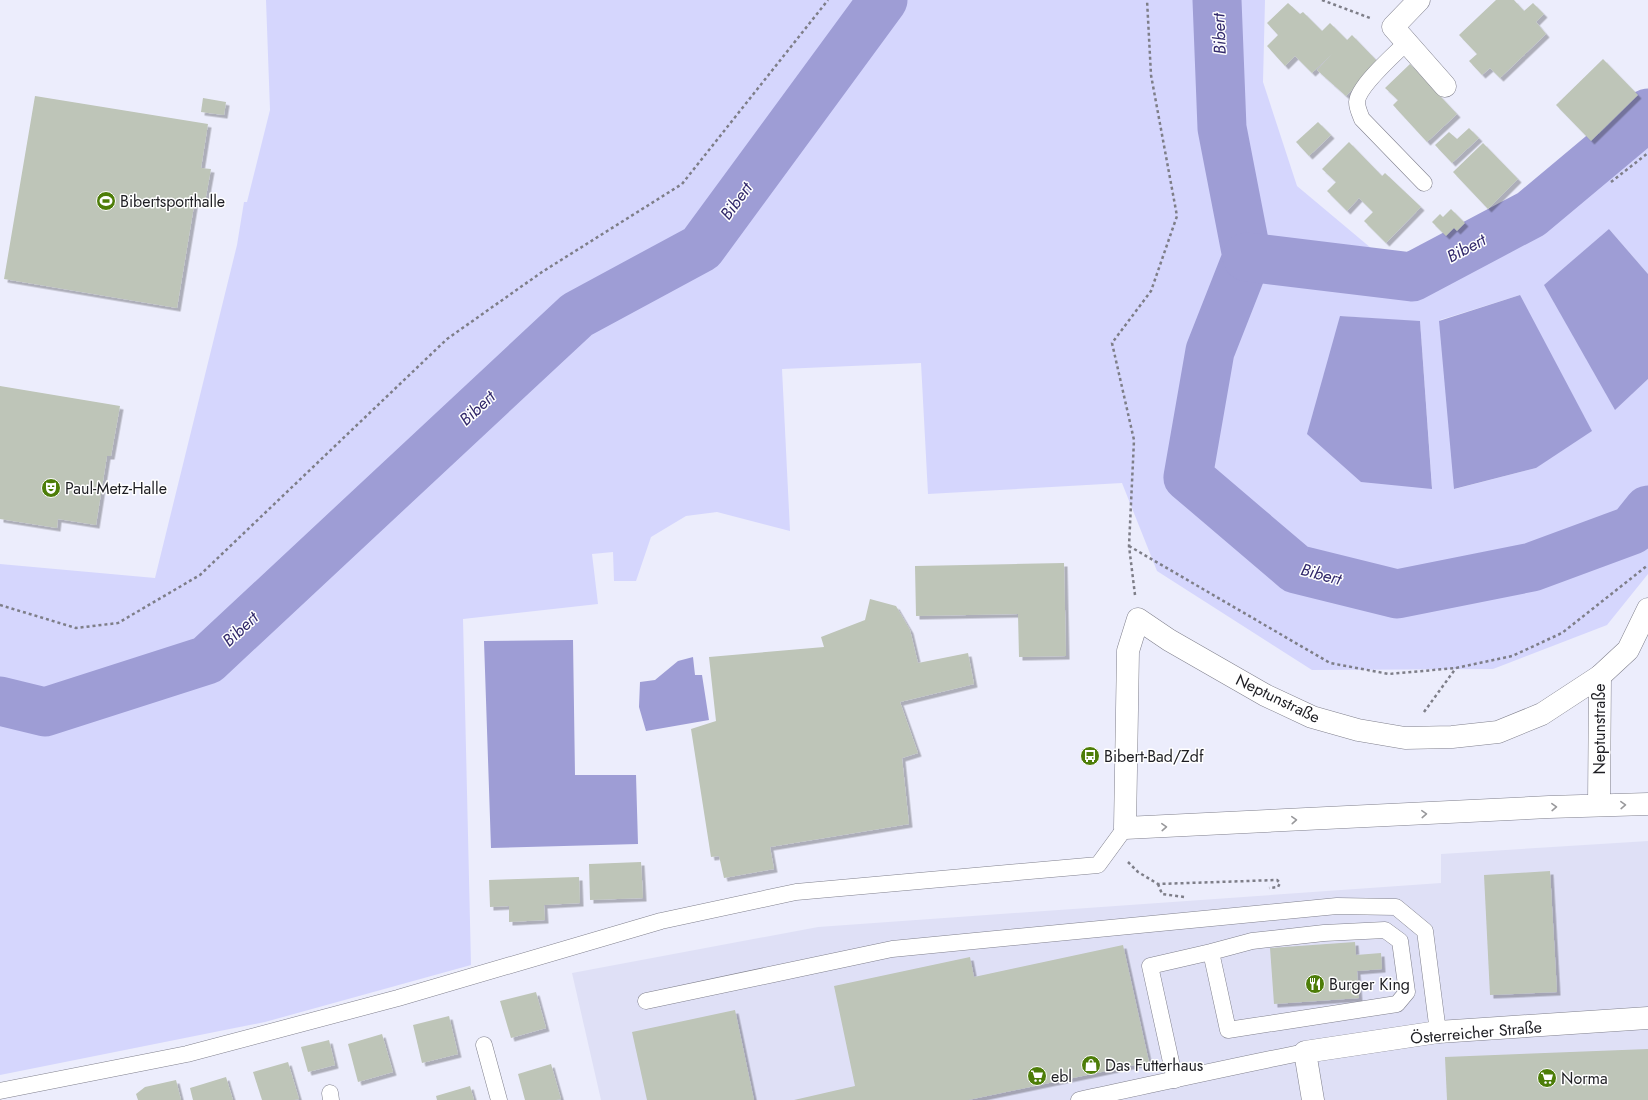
<svg xmlns="http://www.w3.org/2000/svg" width="1648" height="1100" viewBox="0 0 1648 1100" font-family="Jost,sans-serif">
	<style>
		.built { fill: #dfe0f6 }
		.green { fill: #d5d6fd; fill-rule: evenodd }
		.water { fill: #9e9dd5 }
		.lines { fill: none; stroke-linecap: round; stroke-linejoin: round }
		.river { stroke: #9e9dd5; stroke-width: 49 }
		.building { fill: #bec5b8; filter: url(#shadow) }
		.service-casing { stroke: #80808d; stroke-width: 17 }
		.minor-casing { stroke: #80808d; stroke-width: 23 }
		.path { stroke: #7e7e88; stroke-width: 2.5; stroke-dasharray: 3 3; stroke-linecap: butt }
		.service { stroke: #fff; stroke-width: 16 }
		.minor { stroke: #fff; stroke-width: 22 }
		.oneway { stroke: #99999c }
		.labels { text-anchor: middle; stroke-width: 3; stroke-linejoin: round; paint-order: stroke }
		.poi-label { font-size: 16px; fill: #1d1d22; stroke: #fff; text-anchor: start }
		.street-label { font-size: 16px; fill: #1d1d22; stroke: #fff }
		.water-label { font-size: 17px; font-style: italic; fill: #32296b; stroke: #fff }
	</style>
	<defs>
		<filter id="shadow"><feDropShadow dx="3.5" dy="3.5" stdDeviation="0" flood-color="#0004"/></filter>
	</defs>
	<rect width="100%" height="100%" fill="#ecedfc"/>
	<path class="built" d="M1648,841V1100H601L572,973L818,927L1441,883V854Z"/>
	<path class="green" d="M266,0H1265L1263,82L1297,186L1396,269L1527,233L1648,123V274L1609,229L1615,409L1648,379V574L1607,625L1493,669L1312,670L1157,571L1122,483L928,494L921,363L782,369L790,531L717,512L686,516L651,537L636,581H614L613,552L592,554L598,604L463,619L471,965L265,1022L0,1075V564L155,578L237,245L244,202H247L270,110ZM1520,295L1536,468L1455,489L1440,320ZM1340,316L1420,322L1432,488Z"/>
	<g class="water">
		<path d="M1609,229L1648,274V379L1615,410L1544,285Z"/>
		<path d="M1520,295L1592,431L1536,468L1454,489L1439,321Z"/>
		<path d="M1340,316L1420,321L1432,489L1361,482L1307,434Z"/>
		<path d="M573,640L575,775H636L638,844L491,848L484,641Z"/>
		<path d="M693,657L695,675H702L709,720L646,731L639,707L640,682L655,680L678,661Z"/>
	</g>
	<g class="lines">
		<g class="river">
			<path d="M1217,0L1222,128L1247,257L1210,351L1188,477L1296,569L1397,594L1532,567L1632,530L1648,510"/>
			<path d="M1247,257L1412,277L1531,214L1641,122L1648,113"/>
			<path d="M0,701L45,712L207,660L577,315L701,248L883,0"/>
		</g>
	</g>
	<g class="building">
		<path d="M1496,0H1514L1524,11L1533,3L1544,14L1536,22L1546,34L1500,78L1490,68L1482,75L1469,61L1477,54L1459,35Z"/>
		<path d="M1288,3L1300,14L1303,12L1322,31L1330,23L1347,40L1352,35L1379,63L1346,96L1317,70L1332,54L1312,73L1295,56L1285,66L1267,46L1278,35L1267,23Z"/>
		<path d="M1603,59L1638,95L1591,141L1556,105Z"/>
		<path d="M1410,64L1457,114L1427,142L1393,105L1398,100L1385,88Z"/>
		<path d="M35,96L208,124L201,168L211,169L205,202L195,200L177,308L4,279Z"/>
		<path d="M203,98L226,102L224,115L201,112Z"/>
		<path d="M1318,122L1331,135L1309,156L1296,142Z"/>
		<path d="M1469,128L1479,138L1452,163L1435,145L1449,132L1457,139Z"/>
		<path d="M1349,142L1382,176L1385,173L1421,207L1386,243L1364,221L1373,212L1359,198L1347,211L1327,191L1336,182L1322,169Z"/>
		<path d="M1483,143L1518,179L1488,209L1453,172Z"/>
		<path d="M1451,209L1465,223L1457,231L1454,228L1446,236L1432,222L1440,214L1443,217Z"/>
		<path d="M0,386L120,406L111,456H107L96,525L58,519L57,528L0,519Z"/>
		<path d="M1064,563L1066,656L1019,657L1018,614L916,616L915,566Z"/>
		<path d="M870,599L896,606L910,630L918,663L968,653L974,684L900,702L918,753L902,758L909,824L770,847L774,869L724,878L719,856L711,857L691,729L716,721L709,657L824,647L821,637L865,620Z"/>
		<path d="M641,862L643,898L590,900L589,864Z"/>
		<path d="M1550,871L1557,992L1490,995L1484,875Z"/>
		<path d="M579,877L580,903L544,905L545,920L509,922V906L490,907L489,880Z"/>
		<path d="M1355,942L1356,955L1381,953L1382,969L1357,971L1359,998L1274,1004L1270,948Z"/>
		<path d="M1123,945L1149,1062L968,1100H794L855,1086L834,986L970,957L974,977Z"/>
		<path d="M536,992L546,1028L511,1038L500,1001Z"/>
		<path d="M735,1010L754,1100H647L632,1032Z"/>
		<path d="M449,1016L458,1054L422,1063L413,1025Z"/>
		<path d="M382,1034L393,1072L358,1082L348,1044Z"/>
		<path d="M329,1040L335,1065L308,1072L301,1047Z"/>
		<path d="M1648,1049V1100H1447L1445,1057Z"/>
		<path d="M288,1062L299,1099L294,1100H262L253,1072Z"/>
		<path d="M551,1064L561,1099L556,1100H525L518,1074Z"/>
		<path d="M226,1077L233,1100H193L190,1088Z"/>
		<path d="M176,1080L181,1100H138L136,1094L145,1087Z"/>
		<path d="M470,1086L474,1100H437L436,1096Z"/>
	</g>
	<g class="lines">
		<defs>
			<g id="service">
				<path d="M1407,42C1395,54 1358,86 1357,102C1357,108 1360,114 1362,119L1424,183"/>
				<path d="M646,1001L892,949L1337,906L1396,907L1425,931L1438,1032"/>
				<path d="M484,1045L499,1100"/>
				<path d="M1175,1080L1150,966L1211,952L1228,1030L1397,1004L1407,992L1400,941L1385,930L1324,933L1252,941L1211,952"/>
				<path d="M0,1091L187,1054L398,998L661,921L796,892L1098,865L1125,828"/>
				<path d="M330,1093L331,1100"/>
				<path d="M1079,1100C1154,1084 1230,1067 1305,1052"/>
			</g>
			<g id="minor">
				<path d="M1419,0L1393,27L1445,86"/>
				<path d="M1600,676L1628,650L1648,609"/>
				<path d="M1599,805L1600,676L1542,714L1498,732L1452,737L1405,738L1358,730L1312,717L1265,695L1169,640L1138,619L1128,651L1125,828L1549,807L1648,804"/>
				<path d="M1313,1100L1305,1052L1438,1032L1648,1018"/>
			</g>
		</defs>
		<use href="#service" class="service-casing"/>
		<use href="#minor" class="minor-casing"/>
		<g class="path">
			<path d="M1322,0L1370,18"/>
			<path d="M1611,182L1648,153"/>
			<path d="M1129,546L1330,663L1389,674L1456,668L1512,656L1562,633L1648,565"/>
			<path d="M1135,595L1129,546L1134,440L1112,343L1151,291L1177,216L1151,75L1147,0"/>
			<path d="M0,605L76,628L118,623L200,575L447,339L542,272L682,184L828,0"/>
			<path d="M1424,712L1456,668"/>
			<path d="M1128,862L1138,872L1158,884L1277,880L1280,883L1278,887L1269,888"/>
			<path d="M1158,884L1162,894L1184,897"/>
		</g>
		<use href="#service" class="service"/>
		<use href="#minor" class="minor"/>
	</g>
	<defs><path id="oneway-chevron" d="M-2-3.5L2.5 0L-2 3.5" fill="none" stroke-width="1.6" stroke-linecap="round" stroke-linejoin="round"/></defs>
	<g class="oneway">
		<use href="#oneway-chevron" transform="translate(1623 805) rotate(-2)"/>
		<use href="#oneway-chevron" transform="translate(1554 807) rotate(-2)"/>
		<use href="#oneway-chevron" transform="translate(1424 814) rotate(-3)"/>
		<use href="#oneway-chevron" transform="translate(1294 820) rotate(-4)"/>
		<use href="#oneway-chevron" transform="translate(1164 827) rotate(-3)"/>
	</g>
	<defs>
		<symbol id="stadium-disc" viewBox="-11 -11 22 22"><circle r="9.5" fill="#4d7d08" stroke="#fff"/><path d="M0-5a6.5 5 0 1 0 0 10a6.5 5 0 1 0 0-10ZM-3.5-1.8h7v3.6h-7Z" fill="#fff"/></symbol>
		<symbol id="theatre-disc" viewBox="-11 -11 22 22"><circle r="9.5" fill="#4d7d08" stroke="#fff"/><path d="M-5-5.5Q0-4 5-5.5V0Q5 5 0 6Q-5 5-5 0ZM-3.3-2.5H-1v1.5H-3.3ZM1-2.5H3.3v1.5H1ZM-2.8 1Q0 5.5 2.8 1Z" fill="#fff"/></symbol>
		<symbol id="bus-disc" viewBox="-11 -11 22 22"><circle r="9.5" fill="#4d7d08" stroke="#fff"/><path d="M-5-6H5V4H4V6H2V4H-2V6H-4V4H-5ZM-3.5-4V0h7V-4ZM-3.5 1.2v1.5H-2V1.2ZM2 1.2v1.5H3.5V1.2Z" fill="#fff"/></symbol>
		<symbol id="restaurant-disc" viewBox="-11 -11 22 22"><circle r="9.5" fill="#4d7d08" stroke="#fff"/><path d="M-5-6h1v4h1v-4h1v4h1v-4h1v5L-1.5 .5V6h-2V.5L-5-1ZM5-6V6H3V1.5H1.5Q1.5-4 5-6Z" fill="#fff"/></symbol>
		<symbol id="shop-disc" viewBox="-11 -11 22 22"><circle r="9.5" fill="#4d7d08" stroke="#fff"/><path d="M-5-2.5h2.3a2.7 3.5 0 0 1 5.4 0H5L5.5 6h-11ZM-1.5-2.5h3a1.5 2.3 0 0 0-3 0Z" fill="#fff"/></symbol>
		<symbol id="supermarket-disc" viewBox="-11 -11 22 22"><circle r="9.5" fill="#4d7d08" stroke="#fff"/><path d="M-6-5.5h2.5l.6 2H6L4.5 2H-2.5L-4.4-4H-6ZM-1.5 3.2a1.3 1.3 0 1 0 .1 0ZM3 3.2a1.3 1.3 0 1 0 .1 0Z" fill="#fff"/></symbol>
	</defs>
	<g fill-rule="evenodd">
		<use href="#stadium-disc" x="95" y="190" width="22" height="22"/>
		<use href="#theatre-disc" x="40" y="477" width="22" height="22"/>
		<use href="#bus-disc" x="1079" y="745" width="22" height="22"/>
		<use href="#restaurant-disc" x="1304" y="973" width="22" height="22"/>
		<use href="#shop-disc" x="1080" y="1054" width="22" height="22"/>
		<use href="#supermarket-disc" x="1026" y="1065" width="22" height="22"/>
		<use href="#supermarket-disc" x="1536" y="1067" width="22" height="22"/>
	</g>
	<g class="labels">
		<g class="poi-label">
			<text x="120" y="207">Bibertsporthalle</text>
			<text x="65" y="494">Paul-Metz-Halle</text>
			<text x="1104" y="762">Bibert-Bad/Zdf</text>
			<text x="1329" y="990">Burger King</text>
			<text x="1105" y="1071">Das Futterhaus</text>
			<text x="1051" y="1082">ebl</text>
			<text x="1561" y="1084">Norma</text>
		</g>
		<g class="street-label">
			<text transform="translate(1278 698) rotate(26)" y="6">Neptunstraße</text>
			<text transform="translate(1599 729) rotate(-90)" y="6">Neptunstraße</text>
			<text transform="translate(1476 1032) rotate(-5)" y="6">Österreicher Straße</text>
		</g>
		<g class="water-label">
			<text transform="translate(1219 34) rotate(-92)" y="6">Bibert</text>
			<text transform="translate(736 201) rotate(-54)" y="6">Bibert</text>
			<text transform="translate(1466 248) rotate(-28)" y="6">Bibert</text>
			<text transform="translate(477 408) rotate(-43)" y="6">Bibert</text>
			<text transform="translate(1321 574) rotate(15)" y="6">Bibert</text>
			<text transform="translate(240 629) rotate(-43)" y="6">Bibert</text>
		</g>
	</g>
</svg>
